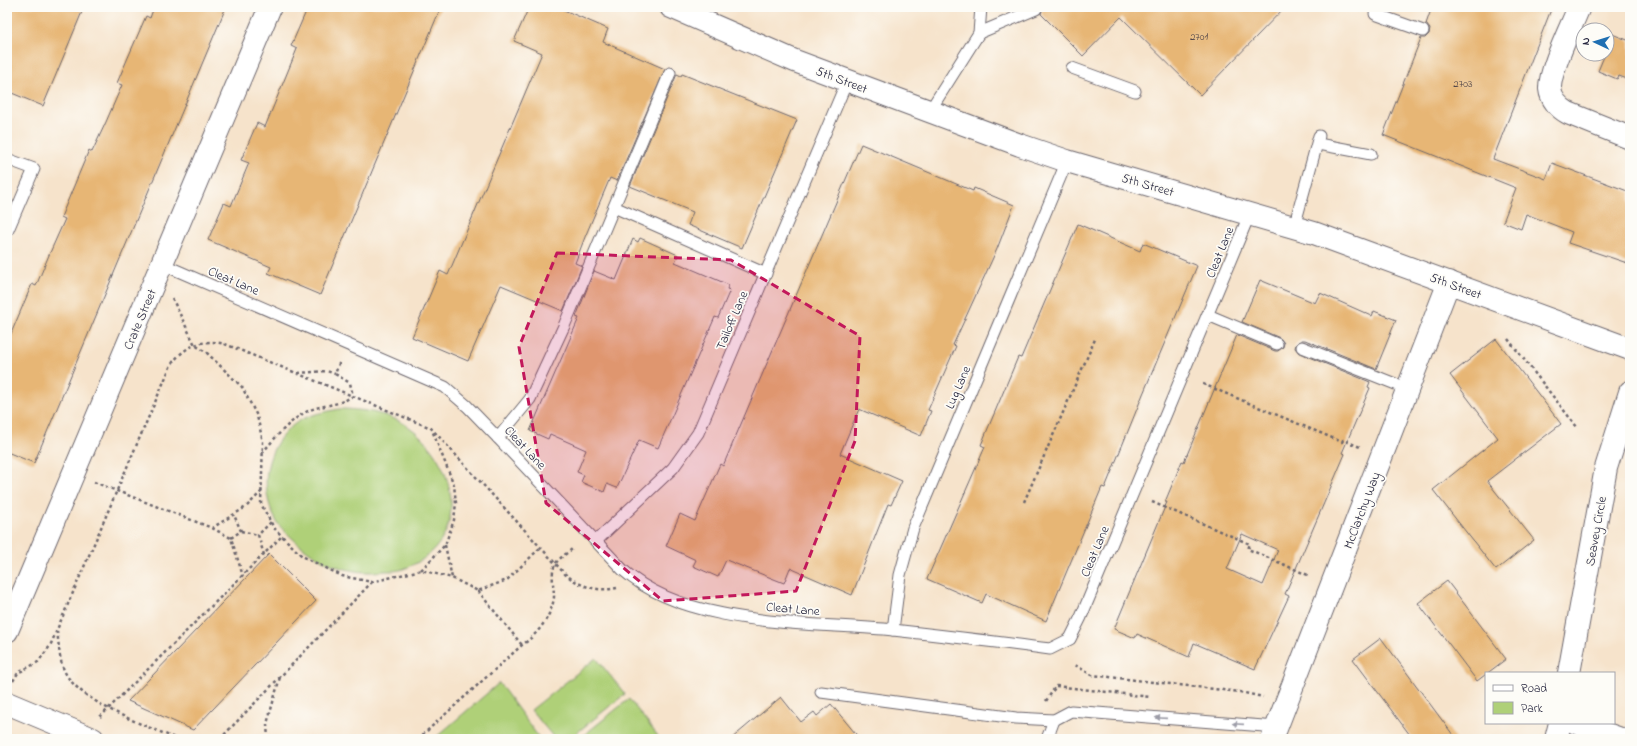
<svg xmlns="http://www.w3.org/2000/svg" width="1637" height="746" viewBox="0 0 1637 746" font-family="'Indie Flower',sans-serif">
	<style>
		.green { fill: #afd078; stroke: #68795a }
		.building { fill: #e7b674; fill-rule: evenodd }
		.lines { fill: none; stroke-linecap: round; stroke-linejoin: round }
		.service-casing { stroke: #6c666d; stroke-width: 13 }
		.minor-casing { stroke: #6c666d; stroke-width: 24 }
		.tertiary-casing { stroke: #6c666d; stroke-width: 24 }
		.path { stroke: #6c666d; stroke-width: 2.5; stroke-dasharray: 3 3; stroke-linecap: butt }
		.service { stroke: #fff; stroke-width: 11 }
		.minor { stroke: #fff; stroke-width: 22 }
		.tertiary { stroke: #fff; stroke-width: 22 }
		.oneway { fill: #9c9ca7 }
		.marked { fill: #c2185b; fill-opacity: 0.2; stroke: #c2185b; stroke-width: 3; stroke-dasharray: 8 5; stroke-linejoin: round }
		.labels { text-anchor: middle; stroke-width: 3.5; stroke-linejoin: round; paint-order: stroke }
		.number-label { font-size: 11px; fill: #534749 }
		.street-label { font-size: 13px; fill: #22223b; stroke: #fdfcf7 }
	</style>
	<rect width="100%" height="100%" fill="#fdfcf7"/>
	<filter id="ink" filterUnits="userSpaceOnUse"><feTurbulence type="fractalNoise" baseFrequency=".025" numOctaves="2"/><feDisplacementMap in="SourceGraphic" scale="8" xChannelSelector="R" yChannelSelector="G"/><feConvolveMatrix kernelMatrix="1 2 1 2 8 2 1 2 1" color-interpolation-filters="sRGB"/></filter>
	<filter id="wash" filterUnits="userSpaceOnUse"><feTurbulence type="fractalNoise" baseFrequency=".012" numOctaves="4" result="noise"/><feDisplacementMap in="SourceGraphic" scale="16" xChannelSelector="R" yChannelSelector="G"/><feGaussianBlur stdDeviation="0.9" result="paint"/><feColorMatrix in="noise" values="0 0 0 0 0 0 0 0 0 0 0 0 0 0 0 0 0 1.4 0 .05"/><feComposite in="paint" operator="in"/></filter>
	<g filter="url(#wash)">
		<rect width="100%" height="100%" fill="#f6e3cb"/>
		<g class="green">
			<path d="M339,409C368,409 399,415 420,436C462,477 466,547 403,569C398,571 391,571 385,571C349,576 319,563 292,538C287,533 279,527 276,520C258,488 265,445 296,423C309,414 325,412 339,409Z"/>
			<path d="M596,658L625,694L569,739H555L531,710Z"/>
			<path d="M499,683L540,739H434Z"/>
			<path d="M629,699L658,736L655,739H579Z"/>
		</g>
		<g id="blocks">
			<g class="building">
				<path d="M7,7H84L43,106L7,91Z"/>
				<path d="M154,7H226L34,463L7,452V343L32,284L36,286L49,255L65,219L61,217L89,150L92,152L106,122L122,85L117,83L130,53L146,16L150,18Z"/>
				<path d="M308,7H441L320,295L268,273L271,267L208,240L224,203L231,206L249,163L241,160L257,123L265,127L297,49L291,46Z"/>
				<path d="M529,7H557L608,29L603,42L665,69L617,181L610,178L585,237L575,263L582,266L563,311L501,285L468,361L412,337L440,271L448,275L542,53L514,41Z"/>
				<path d="M1043,7H1285L1200,95L1121,17L1083,56L1041,14Z"/>
				<path d="M1432,7H1552L1493,159L1546,179L1552,163L1630,192V264L1568,243L1572,232L1526,214L1521,229L1503,222L1516,188L1383,135L1421,38H1425L1429,34L1430,29L1426,24Z"/>
				<path d="M1612,34L1630,41V80L1619,76L1617,79L1598,71L1605,54H1607V48Z"/>
				<path d="M677,74L681,76L682,74L797,120L742,248L688,225L693,212L630,186Z"/>
				<path d="M861,144L973,191L974,188L1014,205L997,249L953,345L956,346L928,410L931,411L921,436L859,409L840,454L902,481L891,505L888,504L852,595L790,568L784,583L726,560L718,577L693,566L696,560L666,546L680,514L695,521L720,464L723,466Z"/>
				<path d="M1078,224L1140,251L1143,243L1197,266L1143,394L1105,488L1102,487L1046,621L986,594L982,603L927,579L985,447L981,445L1018,357L1021,358Z"/>
				<path d="M640,238L678,255L675,262L729,285L727,289L730,290L718,318L715,317L658,448L639,440L617,488L607,484L604,492L581,482L584,475L577,472L586,450L550,434L548,439L530,431L579,318L576,317L594,271L616,280L633,239L638,242Z"/>
				<path d="M1260,280L1315,303L1320,293L1372,316L1374,311L1396,320L1376,369L1305,340H1301L1296,344L1295,348L1299,353L1370,382L1368,387L1370,388L1342,453L1345,454L1285,594L1289,596L1255,669L1194,643L1189,657L1137,634L1135,638L1114,629L1167,502H1165L1182,461L1184,462L1237,335L1275,351H1278L1283,347L1284,343L1280,338L1242,322ZM1242,534L1278,550L1263,585L1227,569Z"/>
				<path d="M1496,339L1561,424L1487,481L1534,540L1496,570L1433,490L1498,438L1450,375Z"/>
				<path d="M269,554L316,601L193,730L128,701Z"/>
				<path d="M1447,581L1506,659L1477,681L1418,603Z"/>
				<path d="M1381,638L1456,739H1413L1353,659Z"/>
				<path d="M781,697L801,722L814,712L817,716L831,704L860,739H731Z"/>
			</g>
		</g>
	</g>
	<g filter="url(#ink)">
		<use href="#blocks" fill-opacity="0" stroke="#6c666d" stroke-width="1"/>
		<g class="lines">
			<defs>
				<g id="service">
					<path d="M1375,14L1423,31"/>
					<path d="M979,33L1036,9"/>
					<path d="M1072,68L1135,91"/>
					<path d="M929,112L979,33L981,7"/>
					<path d="M1318,144L1371,154"/>
					<path d="M7,159L34,169L7,232"/>
					<path d="M614,207L766,274"/>
					<path d="M1294,227L1319,136"/>
					<path d="M162,264L445,387L467,406L498,438L623,570C687,628 811,622 893,630C946,636 998,642 1050,649L1070,639L1081,617L1250,213"/>
					<path d="M1208,315L1277,344"/>
					<path d="M1302,347L1408,389"/>
					<path d="M498,438L530,399L564,326L670,73"/>
					<path d="M596,541L673,468L698,433L847,81"/>
					<path d="M893,630L900,575L913,528L1067,161"/>
					<path d="M821,692L1016,718L1054,720L1071,711L1277,727"/>
					<path d="M1047,739L1054,720"/>
				</g>
				<g id="minor">
					<path d="M1579,7C1572,25 1549,71 1550,89C1551,99 1559,108 1568,113L1630,138"/>
					<path d="M7,631L270,7"/>
					<path d="M1569,673L1606,468L1630,392"/>
					<path d="M7,703L93,739"/>
					<path d="M1576,723L1621,739"/>
					<path d="M1272,739L1449,282"/>
					<path d="M1556,739L1560,723"/>
				</g>
				<path id="tertiary" d="M671,7L795,61L1020,145L1067,161L1314,233L1630,349"/>
			</defs>
			<use href="#service" class="service-casing"/>
			<use href="#minor" class="minor-casing"/>
			<use href="#tertiary" class="tertiary-casing"/>
			<g class="path">
				<path d="M172,298L195,345L207,353L242,387L257,416L263,442L261,504L274,528L302,556L342,576L372,582L421,570L452,578L478,591L507,580L541,547"/>
				<path d="M1508,339L1577,427"/>
				<path d="M298,373L327,371L335,374"/>
				<path d="M1203,384L1342,442L1343,440L1360,447"/>
				<path d="M262,453C276,437 288,422 306,412C321,404 336,407 353,396L350,383L335,374L340,361"/>
				<path d="M94,482L212,528L246,507L262,491"/>
				<path d="M1024,502L1096,337"/>
				<path d="M1152,502L1250,544L1248,549L1310,576"/>
				<path d="M212,528L231,538L243,576"/>
				<path d="M241,531L258,535"/>
				<path d="M231,538L241,531L234,515"/>
				<path d="M445,545L452,578"/>
				<path d="M264,555L258,535L271,522"/>
				<path d="M421,570L445,545L454,520L456,503L454,485L432,430"/>
				<path d="M478,591L522,645"/>
				<path d="M57,631C59,644 59,659 64,670C77,702 147,726 177,739"/>
				<path d="M1075,665L1092,675L1240,692L1263,697"/>
				<path d="M13,681L18,673L38,662L50,646L171,365C184,346 203,338 225,344L431,428L565,574C581,587 597,592 617,588"/>
				<path d="M1046,701L1056,686L1150,697"/>
				<path d="M100,717L282,536"/>
				<path d="M220,739L372,582"/>
				<path d="M268,739L267,724L280,677"/>
				<path d="M418,739L522,645C537,635 552,616 554,597C554,586 550,572 556,563C560,557 568,553 573,548"/>
			</g>
			<use href="#service" class="service"/>
			<use href="#minor" class="minor"/>
			<use href="#tertiary" class="tertiary"/>
		</g>
		<defs><path id="oneway-solid" d="M-6-.8H1V-3.2L6.5 0L1 3.2V.8H-6Z"/></defs>
		<g class="oneway">
			<use href="#oneway-solid" transform="translate(1161 718) rotate(-176)"/>
			<use href="#oneway-solid" transform="translate(1238 724) rotate(-176)"/>
		</g>
	</g>
	<path class="marked" d="M557,253L731,260L860,336L855,441L796,591L663,601L546,503L519,347Z"/>
	<g class="labels">
		<g class="number-label">
			<text x="1199" y="40">2701</text>
			<text x="1463" y="87">2703</text>
		</g>
		<g class="street-label">
			<text transform="translate(842 79) rotate(21)" y="5">5th Street</text>
			<text transform="translate(1148 184) rotate(16)" y="5">5th Street</text>
			<text transform="translate(1219 252) rotate(-68)" y="5">Cleat Lane</text>
			<text transform="translate(234 280) rotate(23)" y="5">Cleat Lane</text>
			<text transform="translate(1456 285) rotate(20)" y="5">5th Street</text>
			<text transform="translate(139 319) rotate(-67)" y="5">Crate Street</text>
			<text transform="translate(731 320) rotate(-67)" y="5">Tailoff Lane</text>
			<text transform="translate(957 387) rotate(-67)" y="5">Lug Lane</text>
			<text transform="translate(526 447) rotate(47)" y="5">Cleat Lane</text>
			<text transform="translate(1361 510) rotate(-69)" y="5">McClatchy Way</text>
			<text transform="translate(1595 531) rotate(-80)" y="5">Seavey Circle</text>
			<text transform="translate(1094 551) rotate(-67)" y="5">Cleat Lane</text>
			<text transform="translate(793 608) rotate(5)" y="5">Cleat Lane</text>
		</g>
	</g>
	<rect width="1637" height="746" fill="none" stroke="#fdfcf7" stroke-width="24"/>
	<rect x="1485" y="672" width="130" height="52" fill="#fdfcf7" stroke="#a5a5ac"/>
	<rect x="1493" y="685" width="20" height="6" fill="#ffffff" stroke="#a5a5ac"/>
	<text x="1521" y="692" font-size="12" fill="#22223b">Road</text>
	<rect x="1493" y="702" width="20" height="12" fill="#afd078" stroke="#a5a5ac"/>
	<text x="1521" y="712" font-size="12" fill="#22223b">Park</text>
	<g transform="translate(1595 42) rotate(274)"><circle r="19" fill="#fdfcf7" stroke="#a5a5ac"/>
	<path d="M0-3L7 15L0 10L-7 15Z" fill="#1f6fb2"/>
	<text y="-6" font-size="11" font-weight="bold" text-anchor="middle" fill="#22223b">N</text>
	</g>
</svg>
